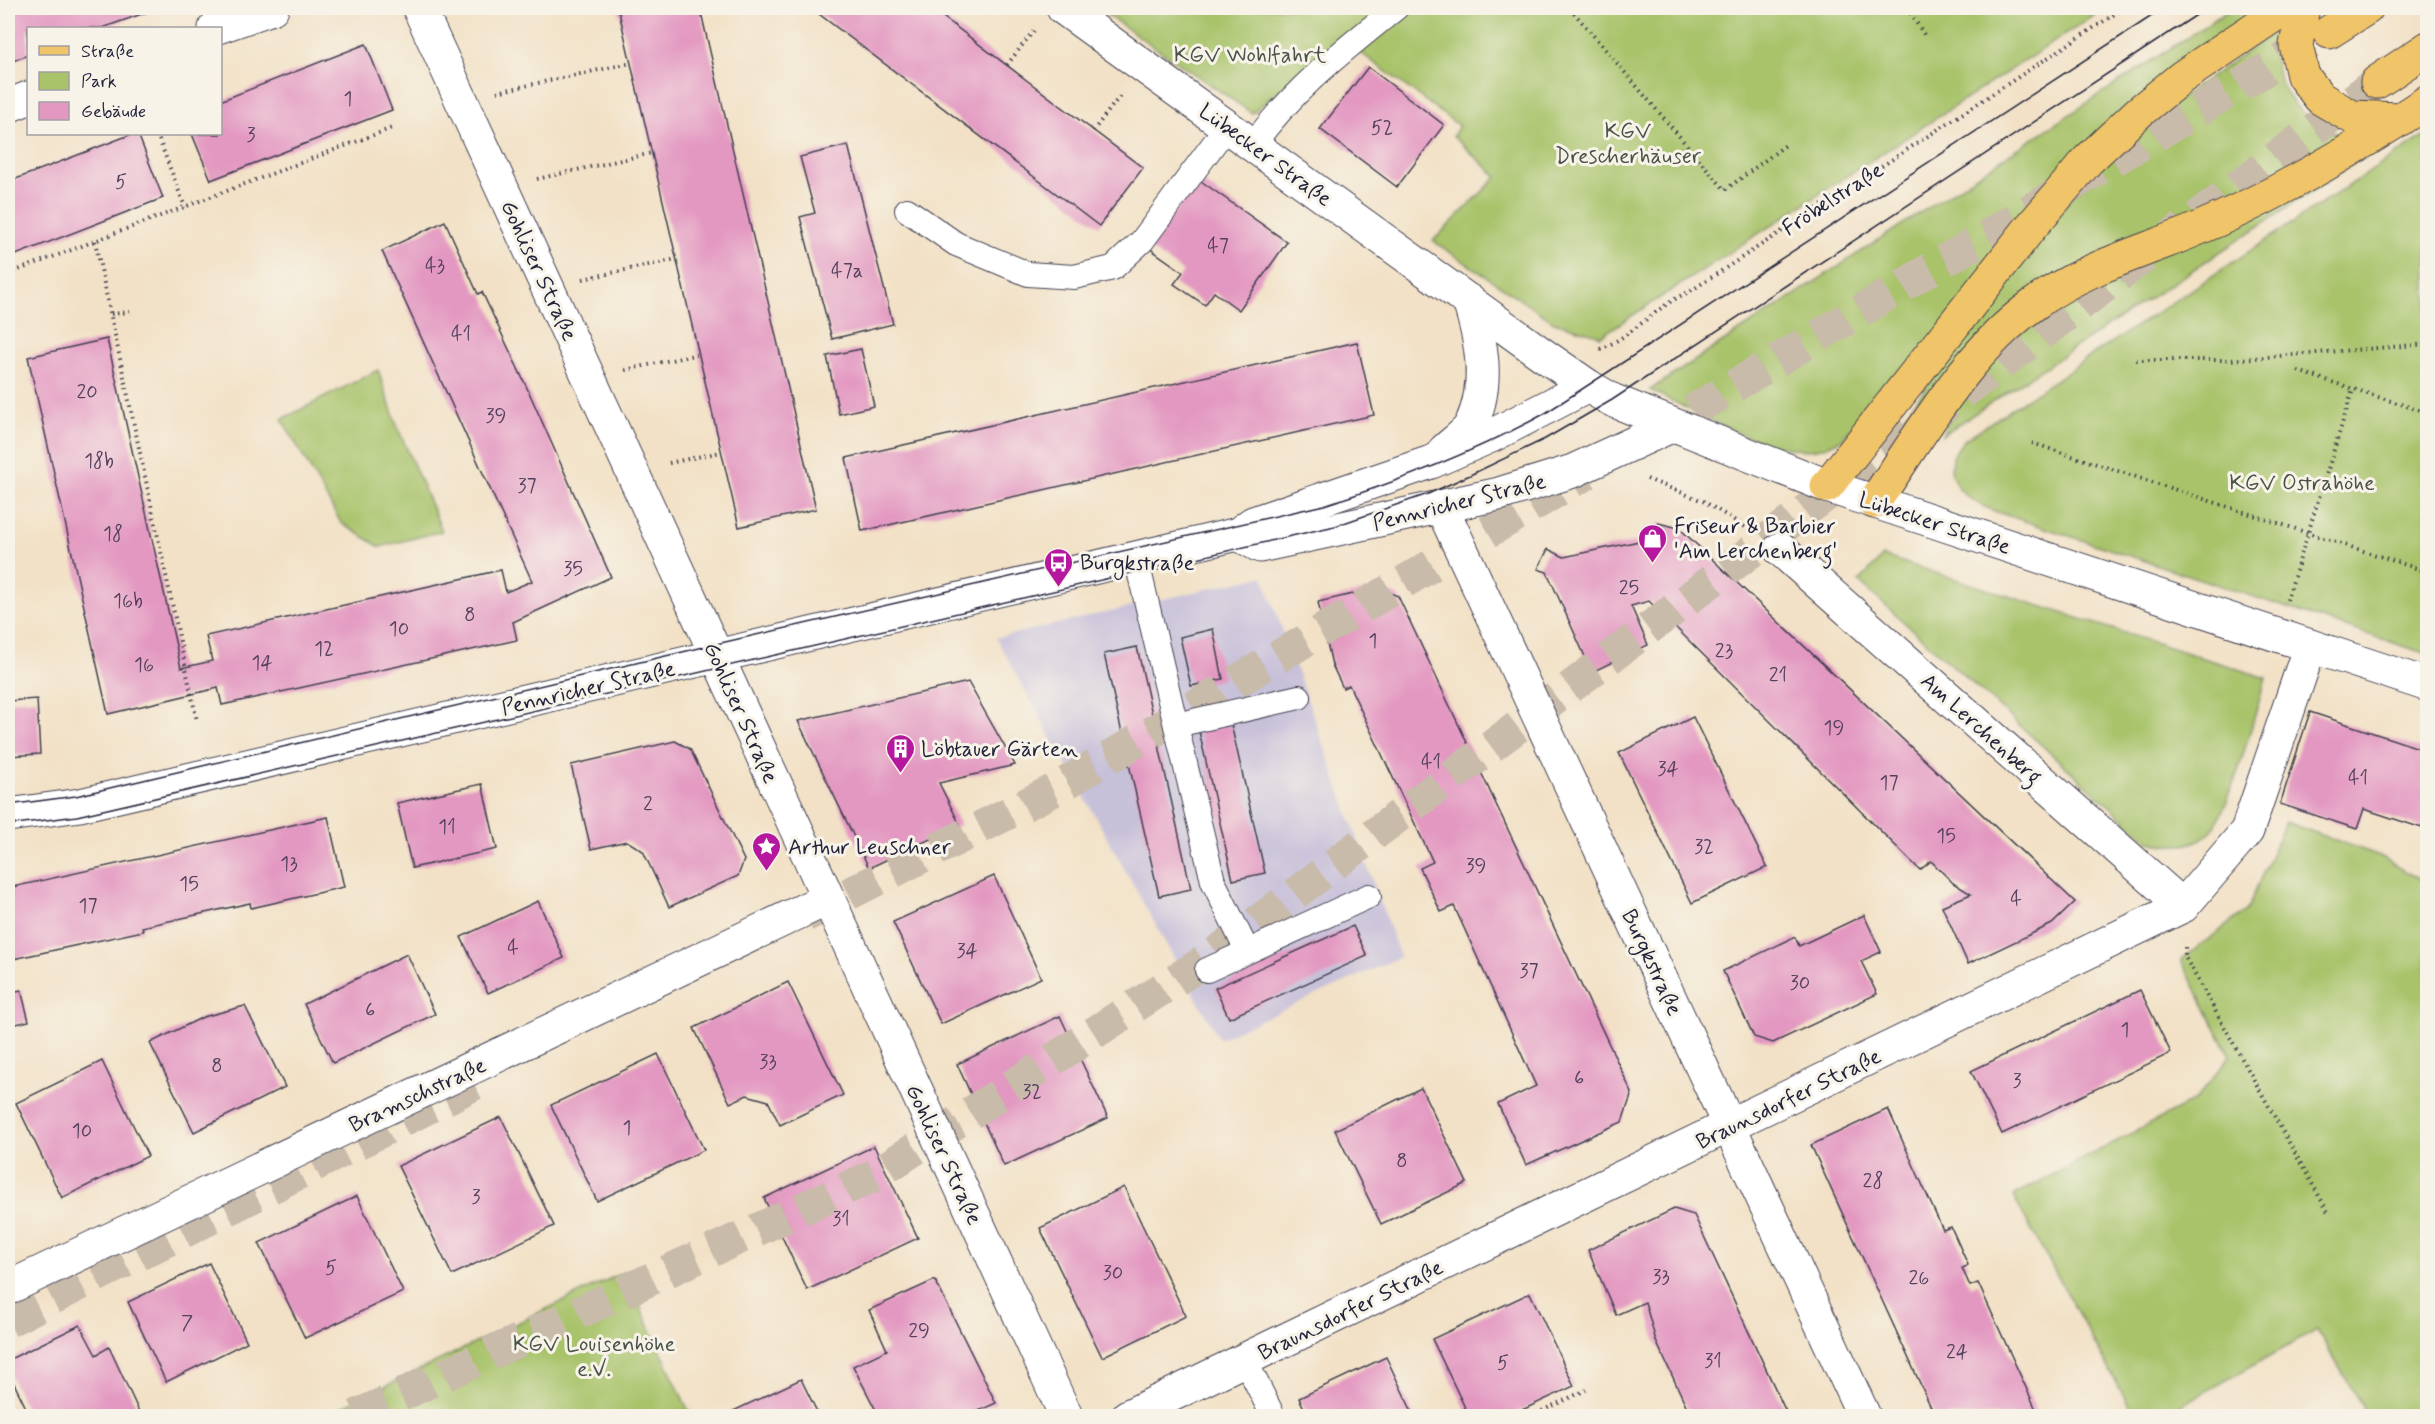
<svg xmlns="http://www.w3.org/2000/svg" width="2435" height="1424" viewBox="0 0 2435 1424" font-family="Mynerve,sans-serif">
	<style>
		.industrial { fill: #c7c0d9 }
		.green { fill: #a8c36a; stroke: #657252; stroke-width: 1.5 }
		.building { fill: #e398c1 }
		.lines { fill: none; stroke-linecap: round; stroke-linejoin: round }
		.primary-tunnel { stroke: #c8bbaa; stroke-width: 33; stroke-dasharray: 33 16; stroke-linecap: butt }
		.service-casing { stroke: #413f50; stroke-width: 26 }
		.minor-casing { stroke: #413f50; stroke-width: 35 }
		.primary-casing { stroke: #413f50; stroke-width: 35 }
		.path { stroke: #413f50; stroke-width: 4; stroke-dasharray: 1.5 4.5; stroke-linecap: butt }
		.service { stroke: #fff; stroke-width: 24 }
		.minor { stroke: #fff; stroke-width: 33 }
		.primary { stroke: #f0c469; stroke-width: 33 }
		.tram { stroke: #22223b; stroke-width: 1.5 }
		.labels { text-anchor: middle; stroke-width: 6; stroke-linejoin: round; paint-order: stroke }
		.number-label { font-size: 20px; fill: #52405c }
		.park-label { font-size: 22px; fill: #4a5249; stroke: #f7f3e8 }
		.street-label { font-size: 22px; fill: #22223b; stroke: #f7f3e8 }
		.poi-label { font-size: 22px; fill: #22223b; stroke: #f7f3e8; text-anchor: start }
	</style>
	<rect width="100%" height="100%" fill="#f7f3e8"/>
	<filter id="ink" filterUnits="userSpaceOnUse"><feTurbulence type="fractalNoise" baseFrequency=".0167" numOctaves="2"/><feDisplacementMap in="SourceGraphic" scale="12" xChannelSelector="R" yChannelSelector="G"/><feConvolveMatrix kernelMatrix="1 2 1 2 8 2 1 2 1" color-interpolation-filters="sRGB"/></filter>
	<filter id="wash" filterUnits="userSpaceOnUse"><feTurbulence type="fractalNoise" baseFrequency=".008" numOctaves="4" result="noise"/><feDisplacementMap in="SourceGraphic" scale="24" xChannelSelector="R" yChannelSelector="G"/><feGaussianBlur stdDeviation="1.35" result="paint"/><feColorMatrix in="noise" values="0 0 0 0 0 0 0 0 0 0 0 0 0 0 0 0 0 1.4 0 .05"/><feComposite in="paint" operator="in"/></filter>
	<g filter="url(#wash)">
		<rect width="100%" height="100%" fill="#f2e1c6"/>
		<path class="industrial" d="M1263,576L1400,957L1219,1039L996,638Z"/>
		<g class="green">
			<path d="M1097,8H2106L1601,336L1554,322L1433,241L1497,177L1453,136L1459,126L1353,47L1303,71L1252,113Z"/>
			<path d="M2232,8H2262L2212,40L1842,439C1835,442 1828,446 1821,448C1775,460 1692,410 1650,390Z"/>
			<path d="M2276,31C2276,40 2274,50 2275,60C2280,97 2309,127 2345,135L2246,193L2122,245L1894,441L1883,444L2073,196L2136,129Z"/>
			<path d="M2427,134V654L1997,512C1964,500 1933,475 1964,440Z"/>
			<path d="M2384,144L1942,435L1958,400L2004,346L2067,298Z"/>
			<path d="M378,370L397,426L442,531L380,547L341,523L282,419Z"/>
			<path d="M1883,556L2266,678C2255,712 2231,808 2211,831C2195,848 2170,847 2150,842L1859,582Z"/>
			<path d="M2285,822L2380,856L2427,884V1416H2368L2317,1330L2162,1416H2135L2013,1196L2195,1100L2230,1056L2181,960L2247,910Z"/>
			<path d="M624,1272L691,1416H323Z"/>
		</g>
		<g id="blocks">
			<g class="building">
				<path d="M8,8H159L102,28H28V55L8,63Z"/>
				<path d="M618,8H700L816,509L739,527Z"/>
				<path d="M811,8H931L1143,168L1099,226Z"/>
				<path d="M366,44L392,110L211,180L192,134H220V101Z"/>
				<path d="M1368,67L1444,125L1397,187L1320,129Z"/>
				<path d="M132,134H138L163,198L8,258V182Z"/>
				<path d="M848,145L893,324L832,339L800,217L815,213L800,157Z"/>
				<path d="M1198,179L1287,242L1239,310L1214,292L1205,305L1174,284L1183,272L1149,248Z"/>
				<path d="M445,221L478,294L482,292L528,390L611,577L513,622L517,640L222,705L218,688L108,714L28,357L107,339L181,668L212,661L206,636L501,570L506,592L532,581L382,251Z"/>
				<path d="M1357,342L1374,415L862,531L846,458Z"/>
				<path d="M861,349L874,406L839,414L827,356Z"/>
				<path d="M1658,523L1679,528L2075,902L2052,924L1968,964L1942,906L1971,894L1953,883L1931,861L1920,870L1649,601L1631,606L1648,645L1592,672L1547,572L1538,569L1548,549L1564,557L1653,538Z"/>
				<path d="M1379,588L1398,596L1632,1093L1622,1122L1526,1165L1498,1104L1536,1086L1454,906L1441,912L1420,868L1433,862L1349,685L1343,688L1332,665L1318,602Z"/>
				<path d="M1213,629L1223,679L1191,686L1180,637Z"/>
				<path d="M1137,647L1191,889L1159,896L1104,654Z"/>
				<path d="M968,682L1015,765L939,783L960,825L869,868L798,721Z"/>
				<path d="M37,699L40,754L8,756V701Z"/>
				<path d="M2310,712L2428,751V830L2364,809L2357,829L2280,804Z"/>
				<path d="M1693,717L1767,867L1692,903L1619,753Z"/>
				<path d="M1231,724L1265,873L1233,880L1199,731Z"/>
				<path d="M675,741L690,749L744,860L738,876L669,907L643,851L627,841L591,849L571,765Z"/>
				<path d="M482,784L497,849L412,868L397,803Z"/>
				<path d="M328,817L344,887L251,908L250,903L142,927L143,931L13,959L8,932V888Z"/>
				<path d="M994,876L1041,978L941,1024L893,922Z"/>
				<path d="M538,901L564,958L488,993L461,937Z"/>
				<path d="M1864,915L1881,952L1861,961L1877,994L1773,1043L1754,1037L1723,971L1795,937L1799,946Z"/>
				<path d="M1353,926L1367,956L1229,1018L1215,988Z"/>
				<path d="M407,954L435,1014L333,1063L304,1004Z"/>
				<path d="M788,982L843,1095L780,1125L768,1101L747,1095L730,1103L694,1028Z"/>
				<path d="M21,990L29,1021L8,1026V993Z"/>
				<path d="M2140,990L2171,1053L2002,1134L1971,1071Z"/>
				<path d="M245,1006L285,1087L194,1132L150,1043L203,1017Z"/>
				<path d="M1060,1016L1108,1118L1004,1166L957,1064Z"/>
				<path d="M658,1054L704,1150L597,1201L551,1105Z"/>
				<path d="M102,1061L148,1156L62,1198L16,1103Z"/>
				<path d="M1421,1088L1467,1183L1381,1224L1335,1130Z"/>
				<path d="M1888,1109L1943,1230L1951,1227L1968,1265L1962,1268L1970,1286L1978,1283L2039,1416H1935L1811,1145Z"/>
				<path d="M501,1117L554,1226L452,1275L398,1166Z"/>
				<path d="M874,1146L918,1238L807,1290L764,1198Z"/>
				<path d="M1124,1187L1186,1316L1102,1357L1040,1228Z"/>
				<path d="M357,1196L403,1292L305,1338L259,1243Z"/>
				<path d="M1674,1209L1694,1215L1788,1416H1691L1656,1341L1645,1302L1616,1315L1588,1250Z"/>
				<path d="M209,1263L247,1342L166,1382L128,1302Z"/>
				<path d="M935,1280L996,1403L968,1416H879L853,1366L887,1350L869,1310Z"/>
				<path d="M1530,1293L1574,1386L1509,1416H1469L1432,1339Z"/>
				<path d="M80,1325L96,1355L109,1347L141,1416H30L8,1371V1360Z"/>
				<path d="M1386,1357L1414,1416H1308L1299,1398Z"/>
				<path d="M801,1379L819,1416H723Z"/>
			</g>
		</g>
	</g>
	<g filter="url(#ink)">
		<use href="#blocks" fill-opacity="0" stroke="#413f50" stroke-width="1.5"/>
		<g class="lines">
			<g class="primary-tunnel">
				<path d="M1650,436L2329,32"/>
				<path d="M805,916L1056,789L1587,473"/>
				<path d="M8,1321L484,1079"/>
				<path d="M356,1416L875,1175L1208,959L2377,82"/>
			</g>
			<defs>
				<g id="service">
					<path d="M1253,145C1292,90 1344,50 1396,8"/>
					<path d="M907,210L956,244L1028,274L1074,277L1113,268L1142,241L1227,126"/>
					<path d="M1136,558L1213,881L1247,951"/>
					<path d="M1176,725L1299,697"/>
					<path d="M1207,970L1369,896"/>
					<path d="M1245,1360L1273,1416"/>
				</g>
				<g id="minor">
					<path d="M419,8L1066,1416"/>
					<path d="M1063,8L1539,352L1588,386L1612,400L1827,486L2428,685"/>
					<path d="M215,28L272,8"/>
					<path d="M8,106L28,98"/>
					<path d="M1444,451C1452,443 1466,434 1471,425C1490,384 1482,342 1469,301"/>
					<path d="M1442,508L1864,1416"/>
					<path d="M1238,534L1260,546L1499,494L1573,471L1673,425"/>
					<path d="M1780,549L2183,906"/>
					<path d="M8,815L80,805L1238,534L1253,523L1431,462L1493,435L1588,386"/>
					<path d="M8,1288L827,899"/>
					<path d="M1128,1416L2183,906L2247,831L2310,646"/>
				</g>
				<g id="primary">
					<path d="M2303,8L2296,45L2303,76L2320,98L2352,117L2400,119"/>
					<path d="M2329,32L2367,8"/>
					<path d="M2377,82L2428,48"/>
					<path d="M1827,486L2030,228L2088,160L2139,112L2182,77L2285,8"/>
					<path d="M1874,502C1922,434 1964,355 2033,305C2082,268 2141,253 2197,229C2278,195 2355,149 2428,101"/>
				</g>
			</defs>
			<use href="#service" class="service-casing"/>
			<use href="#minor" class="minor-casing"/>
			<use href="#primary" class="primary-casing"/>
			<g class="path">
				<path d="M1570,8L1725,190L1787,144"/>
				<path d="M1907,8L1925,36"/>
				<path d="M1007,65L1035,29"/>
				<path d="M497,92L631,63"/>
				<path d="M1093,131L1120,96"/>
				<path d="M157,134L185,207"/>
				<path d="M537,179L652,153"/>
				<path d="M95,241L197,721"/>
				<path d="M8,274L392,128"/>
				<path d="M583,279L677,259"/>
				<path d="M111,314L130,312"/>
				<path d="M1600,349C1633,336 1656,306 1689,292L2124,8"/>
				<path d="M2136,360H2229L2428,344"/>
				<path d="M625,370L699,354"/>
				<path d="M2298,371L2428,413"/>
				<path d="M2032,443L2428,572"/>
				<path d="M669,463L721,452"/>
				<path d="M1647,479L1703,501L1750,530"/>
				<path d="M2287,600L2353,389"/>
				<path d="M2185,947V957L2328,1212"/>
				<path d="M1520,1411L1522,1416"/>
				<path d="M1531,1416L1586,1390"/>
			</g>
			<use href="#service" class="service"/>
			<use href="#minor" class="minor"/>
			<use href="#primary" class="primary"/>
			<g class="tram">
				<path d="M8,805L76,796L712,645L1324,505C1401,481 1473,453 1544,414L2164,8"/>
				<path d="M8,825L77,816L1335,526L1428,494L1470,475L1545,439L1612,400L2207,8"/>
			</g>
		</g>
	</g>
	<defs>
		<symbol id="shop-pin" viewBox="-11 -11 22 30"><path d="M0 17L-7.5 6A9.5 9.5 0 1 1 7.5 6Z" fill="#b5179e" stroke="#f7f3e8"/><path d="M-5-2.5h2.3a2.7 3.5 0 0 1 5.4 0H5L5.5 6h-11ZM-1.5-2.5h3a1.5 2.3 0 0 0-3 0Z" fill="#fff"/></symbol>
		<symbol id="bus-pin" viewBox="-11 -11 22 30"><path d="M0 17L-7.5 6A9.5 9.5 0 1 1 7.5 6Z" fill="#b5179e" stroke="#f7f3e8"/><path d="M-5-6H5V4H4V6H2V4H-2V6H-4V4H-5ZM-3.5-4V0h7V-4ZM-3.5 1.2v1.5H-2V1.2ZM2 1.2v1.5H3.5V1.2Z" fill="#fff"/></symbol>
		<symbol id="building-pin" viewBox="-11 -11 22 30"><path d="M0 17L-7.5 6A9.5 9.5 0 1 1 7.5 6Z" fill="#b5179e" stroke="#f7f3e8"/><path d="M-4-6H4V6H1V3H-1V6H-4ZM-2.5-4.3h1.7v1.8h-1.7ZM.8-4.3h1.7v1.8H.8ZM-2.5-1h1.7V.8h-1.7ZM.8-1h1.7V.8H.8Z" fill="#fff"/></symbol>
		<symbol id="sight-pin" viewBox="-11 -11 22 30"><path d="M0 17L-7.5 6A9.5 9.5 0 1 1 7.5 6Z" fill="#b5179e" stroke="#f7f3e8"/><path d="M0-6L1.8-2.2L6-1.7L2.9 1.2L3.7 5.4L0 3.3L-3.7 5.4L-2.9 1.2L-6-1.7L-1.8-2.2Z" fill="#fff"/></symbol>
	</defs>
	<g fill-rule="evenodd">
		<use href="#shop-pin" x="1636" y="522" width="33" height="45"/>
		<use href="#bus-pin" x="1042" y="546" width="33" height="45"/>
		<use href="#building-pin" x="884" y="732" width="33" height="45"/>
		<use href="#sight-pin" x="750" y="830" width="33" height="45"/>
	</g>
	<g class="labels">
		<g class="number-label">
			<text x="348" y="105">1</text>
			<text x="1382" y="134">52</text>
			<text x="251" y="141">3</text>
			<text x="121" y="188">5</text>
			<text x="1218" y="252">47</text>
			<text x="435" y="272">43</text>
			<text x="847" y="277">47a</text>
			<text x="461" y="340">41</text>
			<text x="87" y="398">20</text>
			<text x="496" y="422">39</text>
			<text x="99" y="467">18b</text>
			<text x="527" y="492">37</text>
			<text x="113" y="540">18</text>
			<text x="573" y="575">35</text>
			<text x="1629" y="594">25</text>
			<text x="128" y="607">16b</text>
			<text x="470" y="621">8</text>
			<text x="399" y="635">10</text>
			<text x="1373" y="647">1</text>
			<text x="324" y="655">12</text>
			<text x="1724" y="657">23</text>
			<text x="262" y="669">14</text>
			<text x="144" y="671">16</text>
			<text x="1778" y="681">21</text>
			<text x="1834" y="734">19</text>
			<text x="1431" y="768">41</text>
			<text x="1668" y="775">34</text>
			<text x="2358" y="784">41</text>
			<text x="1889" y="789">17</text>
			<text x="648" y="810">2</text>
			<text x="447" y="833">11</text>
			<text x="1946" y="842">15</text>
			<text x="1704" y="853">32</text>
			<text x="289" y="870">13</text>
			<text x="1476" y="872">39</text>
			<text x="189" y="890">15</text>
			<text x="2016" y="905">4</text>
			<text x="88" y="912">17</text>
			<text x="513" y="954">4</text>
			<text x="967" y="957">34</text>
			<text x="1529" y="977">37</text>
			<text x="1800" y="989">30</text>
			<text x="370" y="1016">6</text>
			<text x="2125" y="1036">1</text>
			<text x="768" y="1068">33</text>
			<text x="217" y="1072">8</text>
			<text x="1579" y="1084">6</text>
			<text x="2017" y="1087">3</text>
			<text x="1032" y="1098">32</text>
			<text x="627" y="1134">1</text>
			<text x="82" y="1137">10</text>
			<text x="1402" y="1167">8</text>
			<text x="1873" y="1187">28</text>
			<text x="476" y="1203">3</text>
			<text x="841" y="1225">31</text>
			<text x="331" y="1274">5</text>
			<text x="1113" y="1279">30</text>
			<text x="1661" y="1283">33</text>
			<text x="1919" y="1284">26</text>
			<text x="187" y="1329">7</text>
			<text x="919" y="1337">29</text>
			<text x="1957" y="1358">24</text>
			<text x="1713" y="1367">31</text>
			<text x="1503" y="1369">5</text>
		</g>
		<g class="park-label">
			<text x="1250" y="62">KGV Wohlfahrt</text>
			<text x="1628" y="138">KGV<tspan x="1628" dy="25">Drescherhäuser</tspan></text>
			<text x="2302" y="490">KGV Ostrahöhe</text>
			<text x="594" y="1351">KGV Louisenhöhe<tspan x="594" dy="25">e.V.</tspan></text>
		</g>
		<g class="street-label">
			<text transform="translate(1266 154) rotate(36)" y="8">Lübecker Straße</text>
			<text transform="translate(1832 198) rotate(-33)" y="8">Fröbelstraße</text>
			<text transform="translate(540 270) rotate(65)" y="8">Gohliser Straße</text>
			<text transform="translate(1459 501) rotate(-14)" y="8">Pennricher Straße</text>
			<text transform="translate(1935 522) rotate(18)" y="8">Lübecker Straße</text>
			<text transform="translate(588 687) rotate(-13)" y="8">Pennricher Straße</text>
			<text transform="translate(742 712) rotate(66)" y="8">Gohliser Straße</text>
			<text transform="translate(1982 728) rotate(42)" y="8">Am Lerchenberg</text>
			<text transform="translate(1653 962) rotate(65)" y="8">Burgkstraße</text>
			<text transform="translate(417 1094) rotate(-25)" y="8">Bramschstraße</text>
			<text transform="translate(1788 1098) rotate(-26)" y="8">Braunsdorfer Straße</text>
			<text transform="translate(945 1154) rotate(65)" y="8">Gohliser Straße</text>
			<text transform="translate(1350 1309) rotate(-26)" y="8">Braunsdorfer Straße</text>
		</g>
		<g class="poi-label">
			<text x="1674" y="533">Friseur &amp; Barbier<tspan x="1674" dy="25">'Am Lerchenberg'</tspan></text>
			<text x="1080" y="570">Burgkstraße</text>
			<text x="921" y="756">Löbtauer Gärten</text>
			<text x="788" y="854">Arthur Leuschner</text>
		</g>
	</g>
	<rect width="2435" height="1424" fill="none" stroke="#f7f3e8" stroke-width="30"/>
	<rect x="27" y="27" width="195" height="108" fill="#f7f3e8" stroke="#a29fa3" stroke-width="1.5"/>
	<rect x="39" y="46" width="30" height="9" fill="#f0c469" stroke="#a29fa3" stroke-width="1.5"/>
	<text x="81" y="57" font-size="18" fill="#22223b">Straße</text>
	<rect x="39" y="72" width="30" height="18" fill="#a8c36a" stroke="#a29fa3" stroke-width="1.5"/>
	<text x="81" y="87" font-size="18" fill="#22223b">Park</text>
	<rect x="39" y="102" width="30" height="18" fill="#e398c1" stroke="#a29fa3" stroke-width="1.5"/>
	<text x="81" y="117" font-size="18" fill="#22223b">Gebäude</text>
</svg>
